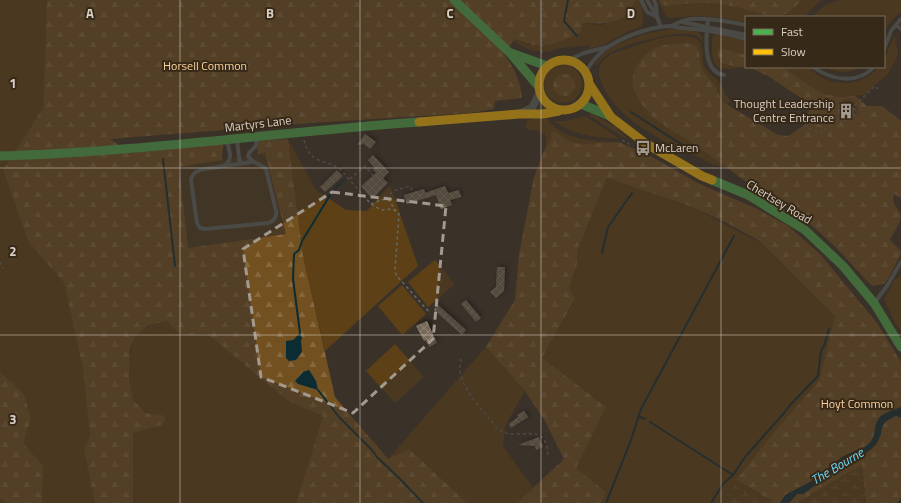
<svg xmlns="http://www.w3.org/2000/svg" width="901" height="503" viewBox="0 0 901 503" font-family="'Titillium Web',sans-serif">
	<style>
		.built { fill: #4b3a23 }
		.grass { fill: #5d4016 }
		.forest { fill: url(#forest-firs) }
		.wetland { fill: url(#wetland-marsh) }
		.water { fill: #0c2c34 }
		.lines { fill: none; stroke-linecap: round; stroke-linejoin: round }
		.stream { stroke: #0c2c34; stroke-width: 2 }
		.building { fill: url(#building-cross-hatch); filter: url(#shadow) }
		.path { stroke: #656969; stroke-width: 1.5; stroke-dasharray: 3 3; stroke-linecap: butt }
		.lane { stroke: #5c6667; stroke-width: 4 }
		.street { stroke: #5c6667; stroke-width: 8 }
		.fast { stroke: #4caf50; stroke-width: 9 }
		.slow { stroke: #ffc107; stroke-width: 9 }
		.marked { fill: none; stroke: #a2998f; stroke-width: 3; stroke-dasharray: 8 5; stroke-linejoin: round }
		.grid { fill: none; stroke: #dad0c6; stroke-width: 1; stroke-opacity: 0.55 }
		.labels { text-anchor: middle; stroke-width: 4; stroke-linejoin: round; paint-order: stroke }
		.park-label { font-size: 12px; fill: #fed39f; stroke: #372917 }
		.poi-label { font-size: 12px; fill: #dad0c6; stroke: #372917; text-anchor: end }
		.street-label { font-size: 12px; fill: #dad0c6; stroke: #372917 }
		.water-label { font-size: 13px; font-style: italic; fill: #6ad7f9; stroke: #372917 }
		.grid-label { font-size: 13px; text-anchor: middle; font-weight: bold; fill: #dad0c6; stroke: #372917; stroke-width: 4; stroke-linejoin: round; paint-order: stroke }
	</style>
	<defs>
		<pattern id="forest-firs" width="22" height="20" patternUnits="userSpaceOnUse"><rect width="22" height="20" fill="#725020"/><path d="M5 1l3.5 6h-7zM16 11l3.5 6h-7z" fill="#86683f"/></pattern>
		<pattern id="wetland-marsh" width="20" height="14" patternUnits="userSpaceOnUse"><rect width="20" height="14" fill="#5d4016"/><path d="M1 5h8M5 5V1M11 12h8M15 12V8" fill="none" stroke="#745b36"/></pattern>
		<pattern id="building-cross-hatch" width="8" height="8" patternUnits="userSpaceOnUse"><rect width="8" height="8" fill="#776958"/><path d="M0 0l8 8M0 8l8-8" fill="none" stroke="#908476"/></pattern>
		<filter id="shadow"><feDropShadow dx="2" dy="-2" stdDeviation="2" flood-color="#0009"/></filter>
	</defs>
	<rect width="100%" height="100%" fill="#3a3229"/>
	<path class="built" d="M265,152L287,234L187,248L179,167Z"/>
	<g class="grass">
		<path d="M0,0H47L43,108L3,170L28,241L64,283L113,503H0Z"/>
		<path d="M636,0H639C642,9 646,18 641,27L627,32L605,44L589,49V45L560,48L548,52L535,51L525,48L514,41L515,39L528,45L583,23L602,25L630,11Z"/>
		<path d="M658,0H660L662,4C685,4 708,2 731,6C744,8 764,17 776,16C788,15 794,8 802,0H822L814,6L805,17H746V22L715,17L700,16L668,18L665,15Z"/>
		<path d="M840,0H901V12L893,19L884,31V17H813C820,8 828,2 840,0Z"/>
		<path d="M671,29C684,29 702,26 703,43C701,40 700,38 697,36C682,28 628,44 613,51C606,54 601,60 597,65L596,64C607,42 649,32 671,29Z"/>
		<path d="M716,33L746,41V55L725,49H719L723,64L742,67C713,73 711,65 712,38Z"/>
		<path d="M666,37C675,37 697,33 701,44C704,50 702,59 704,66C707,73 714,76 719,82C723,87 724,94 730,100L727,106L721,99L715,85L702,70L698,47L641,60L633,74L656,120L673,130L727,168L711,164L697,156L678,150L633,122L615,105L604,89L599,75V69L601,63L611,54L656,39Z"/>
		<path d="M894,37L897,38L895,43L898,50V55L888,74L864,95L838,97L826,94L815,89L783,67C789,67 803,65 808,67C813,70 817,76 823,78C843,88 864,83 879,67H884V60Z"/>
		<circle cx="563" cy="84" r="19"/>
		<path d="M826,67H862C851,73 837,74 826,67Z"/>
		<path d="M590,113L616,127L628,140L590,116Z"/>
		<path d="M585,116L620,139C594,137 576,136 554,121H565Z"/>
		<path d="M532,119H547C550,122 552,125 556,128C573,141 598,141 619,142L579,144L565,139L556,131L551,132V139L544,151L546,145V136L538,130H530L525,127L527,121Z"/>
		<path d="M288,139L316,190L346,210L367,211L390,185L418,266L325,351L303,256Z"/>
		<path d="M607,178L694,208L759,242L835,316L819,381L775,431L736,480L724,503H601L606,491L575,469L542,358L575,300L569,288L577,264L578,249Z"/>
		<path d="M435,260L455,284L428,307L408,282Z"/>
		<path d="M901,276V330L895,323L884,299L895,279Z"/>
		<path d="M402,285L426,314L402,335L378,306Z"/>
		<path d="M167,321C184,342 185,333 207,334L290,402L323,416L296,503H135L133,494V433L162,425L163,415C149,413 143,413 134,401C127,392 128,348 135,338C142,327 156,324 167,321Z"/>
		<path d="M395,344L424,377L395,403L366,371Z"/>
		<path d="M486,347L525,391L505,426L503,446L533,488L517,503H467L458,494L388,459Z"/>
	</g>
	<g class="forest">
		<path d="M47,0H636C634,3 633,8 630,11C619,25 599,24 583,23L581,32C556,44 543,51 515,39L503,53C514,68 520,79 522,98L495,101L494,109L470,113L311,123L110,139L131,153L223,144L222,160L179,167L188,248L286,234L265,153L258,154L256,141L288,139L303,256L335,397L388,459L409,449L467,503H296L323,416L290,402L207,334C185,333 184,342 167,321L148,326L135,337L130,349L129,378L133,400L146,413L163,415L165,419L162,425L133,433V494L134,503H95L84,450L90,435L83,369L64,283L28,241L3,170L43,108Z"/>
		<path d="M660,0H802C795,7 789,14 779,16C766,18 745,8 731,6C709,2 688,3 666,6L662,4Z"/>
		<path d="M691,43L698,47L702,70L715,85L721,99L724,103L778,135L787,136L790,135L804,125L809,111L804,100L768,76L753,69L723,64C719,60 716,54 719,49H725L746,55V67H783L815,89L826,94L838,97L855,96L867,106H882L901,121V198L894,194C890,206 901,209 901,217C900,224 893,233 890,240L901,251V254L889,277L884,284L873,286C866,281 862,275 856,269C841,252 824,235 806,221C791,209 775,201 760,191C750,185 740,177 730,170C715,159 700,149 686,139C677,132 663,126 655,119C647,111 635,98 633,87C631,79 634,70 638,64C652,43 668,44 691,43Z"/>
		<circle cx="564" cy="85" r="11"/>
		<path d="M556,131L565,139L579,144L619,142L652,157L700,184L755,208L787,225L820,254L877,323L901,362V503H866L862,465L797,503H789L797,494H803L827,477L847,460L861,454L859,449C840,456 826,471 810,482C799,489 787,491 780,503H776L736,480L775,431L819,381L835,316L758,240L727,223L692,207L607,178L578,249L577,264L569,288L575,299L542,358L606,407L576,468L606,492L601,503H517L564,459L545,421L525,391L486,347L515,300L519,254L534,177L544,151L551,139V132Z"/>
		<path d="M0,372L24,394L31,419L23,443L43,466L42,503H7L0,498Z"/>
	</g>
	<g class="wetland">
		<path d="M862,465L866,503H797Z"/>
		<path d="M736,480L776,503H724Z"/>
	</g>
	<g class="water">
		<path d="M300,333L302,338L301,341L302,352L296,360L289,361L286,358V341L293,340Z"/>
		<path d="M309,370L316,381L318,390L298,384L295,381L303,372Z"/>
		<path d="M901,407V418L896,416C877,424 885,429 878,441C875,447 869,451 863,455L861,449C881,439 870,428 880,417C885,412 894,410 901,407Z"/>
		<path d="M859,449L861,454L847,460L827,477L803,494H797L789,503H780L785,495L810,482L842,457Z"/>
	</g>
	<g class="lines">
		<g class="stream">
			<path d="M568,0L564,21L577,36"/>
			<path d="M631,112L684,146"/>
			<path d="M163,159L175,266"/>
			<path d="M602,253L608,227L632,193"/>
			<path d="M300,333L293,279L294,254L299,250L302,241L332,192L344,180"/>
			<path d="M318,390L339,417L372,450L377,457L399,478L423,503"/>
			<path d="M638,416L645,419"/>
			<path d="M650,422L733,475"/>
			<path d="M606,503L631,440L641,409L734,236"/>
			<path d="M711,503L723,484L733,475L745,457L785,412L790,405L818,376L821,351L824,346L829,329"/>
			<path d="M899,503L901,500"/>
		</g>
	</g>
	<g class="building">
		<circle cx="846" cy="111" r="8"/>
		<path d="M365,134L376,142L370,149L364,144L357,145Z"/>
		<path d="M373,155L389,172L383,178L388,183L372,199L361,186L376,173L373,169L375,168L368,160Z"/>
		<path d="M337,170L343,176L325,192L320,187Z"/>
		<path d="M445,186L448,193L459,190L461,197L450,200L452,205L441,209L436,195L407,204L404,195L424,189L425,193Z"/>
		<path d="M497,267H505L504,291L496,298L490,292L496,287Z"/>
		<path d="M466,300L481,318L476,322L461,304Z"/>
		<path d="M438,305L466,330L462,335L434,310Z"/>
		<path d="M427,321L437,343L429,347L426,340L424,341L416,326Z"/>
		<path d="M524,411L528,417L511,428L509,424L518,417L517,415Z"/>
		<path d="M539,437L543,447L536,450L535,446L518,445Z"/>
	</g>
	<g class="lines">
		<g class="path">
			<path d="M542,53L543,0"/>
			<path d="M804,125L820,134L840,117L845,120L852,118L856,112L854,106L875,86L878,89"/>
			<path d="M304,140C310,166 326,158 341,170L371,204L381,210L393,209L399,214L395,270L396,275L430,313"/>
			<path d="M622,140L631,145"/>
			<path d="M350,179L365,166L377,180"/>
			<path d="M386,199L393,191L410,186L413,193"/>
			<path d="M371,204L381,200L388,199L396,211"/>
			<path d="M0,262L3,269"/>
			<path d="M461,359C461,363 459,367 460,371C462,390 486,414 497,428C516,445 546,417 548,455"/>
		</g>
		<g class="lane">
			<path d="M641,0L647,12L657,17"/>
			<path d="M647,0L657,17"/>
			<path d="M654,0L656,5L657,17L661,27"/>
			<path d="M708,20C706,36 702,72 724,75"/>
			<path d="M682,22L746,35"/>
			<path d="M896,25L901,29"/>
			<path d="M672,26C676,24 681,21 686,20C702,16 730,22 746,25"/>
			<path d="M884,49L891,31L901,19"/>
			<path d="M568,60L584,53L607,47"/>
			<path d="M813,67C831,80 857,85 874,67"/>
			<path d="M586,71C591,63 597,56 604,50C621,37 649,27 670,26C674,26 678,28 682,28C704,29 725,33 746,39"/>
			<path d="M237,140L240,164"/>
			<path d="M227,141C228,146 230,151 230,156C229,176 195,160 191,180L197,223L200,228L205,229L268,223C274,221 277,217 276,211L266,169C260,163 252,164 248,156L249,153L256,146L257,138"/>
			<path d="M224,166L252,162"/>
			<path d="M875,302L887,286L901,262"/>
		</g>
		<path class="street" d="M521,113L532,108L540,92"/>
		<g class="fast">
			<path d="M454,0L510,53L539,87"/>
			<path d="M511,53L547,66"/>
			<path d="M581,104L610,116"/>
			<path d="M0,156C140,152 279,132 419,122"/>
			<path d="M712,180L748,195L805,230L843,266L874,303L901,347"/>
		</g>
		<g class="slow">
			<circle cx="564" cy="85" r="25"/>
			<path d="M590,85L611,117L645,143L702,176L712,180"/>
			<path d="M419,122L519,114H543L559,111"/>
		</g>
	</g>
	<path d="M0 0H901V503H0ZM332,192L446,206L433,339L353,413L261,377L243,249Z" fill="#3a3229" fill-opacity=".55" fill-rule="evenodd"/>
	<path class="marked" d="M332,192L446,206L433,339L353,413L261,377L243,249Z"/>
	<path class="grid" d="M180,0V503M360,0V503M541,0V503M721,0V503M0,168H901M0,335H901"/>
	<defs>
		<symbol id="building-bare" viewBox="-9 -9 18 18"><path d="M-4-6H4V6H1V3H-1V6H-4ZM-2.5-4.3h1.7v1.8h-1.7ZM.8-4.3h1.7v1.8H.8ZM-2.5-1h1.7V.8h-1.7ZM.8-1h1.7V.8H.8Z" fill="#a2998f" stroke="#372917" stroke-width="2.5" paint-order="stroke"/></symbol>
		<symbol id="bus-bare" viewBox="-9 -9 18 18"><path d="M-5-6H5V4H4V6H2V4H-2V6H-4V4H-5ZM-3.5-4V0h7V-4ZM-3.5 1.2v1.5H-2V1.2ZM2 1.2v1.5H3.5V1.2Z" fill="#a2998f" stroke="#372917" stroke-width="2.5" paint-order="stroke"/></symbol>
	</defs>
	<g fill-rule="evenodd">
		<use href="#building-bare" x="835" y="100" width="22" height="22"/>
		<use href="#bus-bare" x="632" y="137" width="22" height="22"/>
	</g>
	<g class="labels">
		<g class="park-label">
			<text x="205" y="70">Horsell Common</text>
			<text x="857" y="408">Hoyt Common</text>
		</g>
		<g class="poi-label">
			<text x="834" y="108">Thought Leadership<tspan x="834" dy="14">Centre Entrance</tspan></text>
			<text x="655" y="152" text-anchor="start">McLaren</text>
		</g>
		<g class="street-label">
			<text transform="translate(258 124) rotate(-7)" y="4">Martyrs Lane</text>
			<text transform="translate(779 202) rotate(31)" y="4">Chertsey Road</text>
		</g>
		<g class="water-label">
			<text transform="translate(837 466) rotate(-31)" y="5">The Bourne</text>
		</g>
	</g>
	<g class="grid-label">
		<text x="90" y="18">A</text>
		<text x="270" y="18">B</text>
		<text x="450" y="18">C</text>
		<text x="631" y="18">D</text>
		<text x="13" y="88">1</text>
		<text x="13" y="256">2</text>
		<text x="13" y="424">3</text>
	</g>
	<rect x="745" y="16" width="140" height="52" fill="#372917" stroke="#786c5d"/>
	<rect x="753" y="29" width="20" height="6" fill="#4caf50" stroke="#786c5d"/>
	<text x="781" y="36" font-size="12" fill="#dad0c6">Fast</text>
	<rect x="753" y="49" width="20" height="6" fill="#ffc107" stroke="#786c5d"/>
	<text x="781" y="56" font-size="12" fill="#dad0c6">Slow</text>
</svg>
